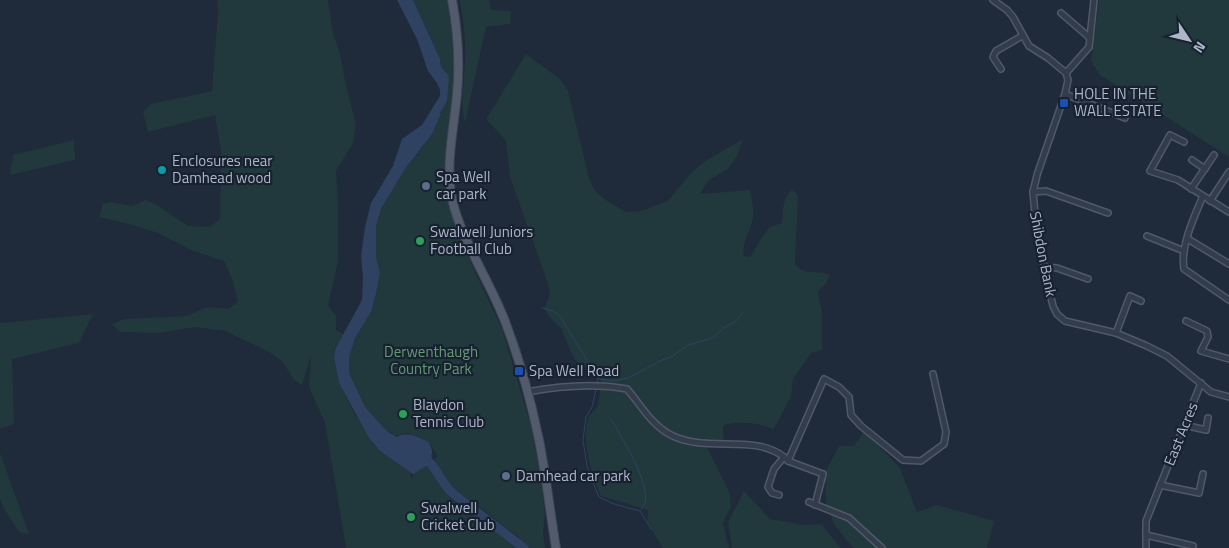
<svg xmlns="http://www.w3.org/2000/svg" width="1229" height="548" viewBox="0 0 1229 548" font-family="'Titillium Web',sans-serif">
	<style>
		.green { fill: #21383c }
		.water { fill: #2f4262 }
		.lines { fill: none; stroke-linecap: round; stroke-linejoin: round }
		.stream { stroke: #2f4262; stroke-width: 1 }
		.river { stroke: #2f4262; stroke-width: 9 }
		.minor-casing { stroke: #505969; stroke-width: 8 }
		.primary-casing { stroke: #3c4555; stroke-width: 10 }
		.minor { stroke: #333c4b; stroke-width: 5 }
		.primary { stroke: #515b6c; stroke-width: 8 }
		.transit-dot { fill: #1a4fb4; stroke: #182130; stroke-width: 2 }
		.culture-dot { fill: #0f9aa8; stroke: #182130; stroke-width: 2 }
		.service-dot { fill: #5c6f8a; stroke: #182130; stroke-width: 2 }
		.leisure-dot { fill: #2e9e5b; stroke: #182130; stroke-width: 2 }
		.labels { text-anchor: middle; stroke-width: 4.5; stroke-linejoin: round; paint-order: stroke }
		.poi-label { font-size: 15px; fill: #adb6c8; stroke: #182130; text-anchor: start }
		.street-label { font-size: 15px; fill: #adb6c8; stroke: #182130 }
		.park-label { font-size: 15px; fill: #639a72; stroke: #182130 }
	</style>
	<rect width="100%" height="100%" fill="#1f2a3b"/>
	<g class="green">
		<path d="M217,0H328L333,34L340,53L345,81L356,124L353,143L336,171L338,203V262L328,305L336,316V330L343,334L335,350L334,358L339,383L353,411L375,446L380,451L410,472L412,479L413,474L426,466L430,469L449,497L489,524L514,545L519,537C504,527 490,515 476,504C456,491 447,486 433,465L437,455L429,442L408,433L394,436L384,428L365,407L360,398L349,373V358L355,338L371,312L376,294L380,273L376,257V226L381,209L405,169L422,148L437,124L443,106L449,76L441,67L440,59L413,0H448L454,36L456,68L444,168L446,194L453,218L465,250L502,329L531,426L541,478L545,515L543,533L545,548H346L325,423L309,387L311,356L302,385L294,380L282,361L269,352L225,331L195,327L158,333L120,332L112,324L124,319L186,316L208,307L228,309L238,302L233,281L224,261L191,250L158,233L129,224L99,217L103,204L110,202L132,206L146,200L157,205L188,226L210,227L220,219L221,151L215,115L148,132L143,112L151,104L212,91L218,12Z"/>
		<path d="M460,0H489L491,10L511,11L510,24L486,27L465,123C459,103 465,79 465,58C466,38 463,19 460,0Z"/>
		<path d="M1099,0H1229V157L1100,75L1091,61Z"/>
		<path d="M526,54L560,79L568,91L589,178L595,191L610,203L627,212L641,211L668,201L688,176L704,162L743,139L737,156L728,169L709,180L700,194L750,190C752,199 754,208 753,218C751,231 741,243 744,256L750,257L766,231L770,227L782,223C783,212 782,198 792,190L796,193L798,197L795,263C803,277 818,269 830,275L827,282L818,292L822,312V350L811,353L793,379L791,397L773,430C764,423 734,420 723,426L724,439L707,447L730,494L731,506L723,523L729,548H663L647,522L648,510L601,496C592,477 580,438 589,417C590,414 594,411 596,408C600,401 600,389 601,381L574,359L561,328L551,319L544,308L550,294L548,284L510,177L506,141L486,119Z"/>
		<path d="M74,140L75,160L10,175L13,155Z"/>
		<path d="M93,314L79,343L12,359L14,424L0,429V323Z"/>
		<path d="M864,431L900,468L917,512L937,505L994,521L987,548H853L834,524L826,503L825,473L839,446H854Z"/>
		<path d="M0,453L29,534L19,532L4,509L0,499Z"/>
		<path d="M744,491L770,519L805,525L821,524L841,548H732L728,522Z"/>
	</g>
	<path class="water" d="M397,0H413L440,59L441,67L449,76L447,101L440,113L441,114L432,134L405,169L381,209L376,226V257L380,273L376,294L371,312L355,338L349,358V373L365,407L384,428L391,434L397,437C407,430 419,438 429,442L432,450L431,465H428L413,474L380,451L369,438L339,383L334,358L335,350L339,342L362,300L363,277L361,256L365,227L371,203L393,166L402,139L422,125L440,96V90L437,83L428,71L417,39Z"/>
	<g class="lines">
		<g class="stream">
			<path d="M542,308L553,311L560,316L598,379L597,385"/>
			<path d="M599,379L615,381L628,378L662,360L671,357L688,345L713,338L725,327L735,322L743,313"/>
			<path d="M596,389L592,407L586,417L583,440L587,466L596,490L599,497L614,504L640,511L651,529"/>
			<path d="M611,419C621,437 650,482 645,503C644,505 642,507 641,510"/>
		</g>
		<path class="river" d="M424,457C433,462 442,483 451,492L524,548"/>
		<defs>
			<g id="minor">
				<path d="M993,0L1007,10L1013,17L1029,46L1048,58L1066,73L1068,80L1065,94L1037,175L1033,192L1035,214L1044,267L1053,306L1057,314L1065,321L1116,333L1147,346L1167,356L1211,392L1229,397"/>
				<path d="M1061,13L1090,38L1089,47L1066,73"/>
				<path d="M1090,38L1094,0"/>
				<path d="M1001,69L993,57L996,51L1022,36"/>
				<path d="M1065,94L1125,118"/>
				<path d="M1184,142L1170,135L1150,171L1178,180L1229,212"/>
				<path d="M1192,160L1205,169"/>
				<path d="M1191,189L1214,155"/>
				<path d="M1033,192L1046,191L1108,213"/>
				<path d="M1203,196C1194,217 1180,247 1184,269L1229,300"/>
				<path d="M1210,201L1229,172"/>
				<path d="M1147,236L1184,251"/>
				<path d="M1188,239L1229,264"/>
				<path d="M1044,267L1057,268L1088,279"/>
				<path d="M1186,321L1207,331L1208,337L1201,351L1229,359"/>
				<path d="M1116,333L1130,296L1141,301"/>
				<path d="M527,392C559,386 595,383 627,389C641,405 650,423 669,434C705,454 754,433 784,457L774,469L768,487L772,493L779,495"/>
				<path d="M1184,425L1206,430L1208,418"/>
				<path d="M784,457L788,461L824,379L839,387L849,397L851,415L861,426L903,460L921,461L944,444L946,432L933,374"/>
				<path d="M788,461L823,474L815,505"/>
				<path d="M1160,485L1199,493L1203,474"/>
				<path d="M809,502L849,518L882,548"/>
				<path d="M1146,535L1193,546"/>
				<path d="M1146,548V521L1201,383"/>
			</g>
			<path id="primary" d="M452,0C458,32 460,62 457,94C454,128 445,165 452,199C461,240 491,283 506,324C520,361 531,401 539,440C546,475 550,512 556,548"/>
		</defs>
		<use href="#minor" class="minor-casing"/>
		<use href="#primary" class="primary-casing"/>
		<use href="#minor" class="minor"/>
		<use href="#primary" class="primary"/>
	</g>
	<g class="transit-dot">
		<rect x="1059" y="98" width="10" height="10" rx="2.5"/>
		<rect x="514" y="366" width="10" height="10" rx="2.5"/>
	</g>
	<circle class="culture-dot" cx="162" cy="170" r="5"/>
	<g class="service-dot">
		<circle cx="426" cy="186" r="5"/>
		<circle cx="506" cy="476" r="5"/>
	</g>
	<g class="leisure-dot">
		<circle cx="420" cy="241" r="5"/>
		<circle cx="403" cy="414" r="5"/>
		<circle cx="411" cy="517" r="5"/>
	</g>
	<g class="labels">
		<g class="poi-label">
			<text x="1074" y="99">HOLE IN THE<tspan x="1074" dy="17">WALL ESTATE</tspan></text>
			<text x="172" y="166">Enclosures near<tspan x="172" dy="17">Damhead wood</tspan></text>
			<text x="436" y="182">Spa Well<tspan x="436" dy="17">car park</tspan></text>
			<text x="430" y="237">Swalwell Juniors<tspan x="430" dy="17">Football Club</tspan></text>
			<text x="529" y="376">Spa Well Road</text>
			<text x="413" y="410">Blaydon<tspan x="413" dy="17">Tennis Club</tspan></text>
			<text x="516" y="481">Damhead car park</text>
			<text x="421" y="513">Swalwell<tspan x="421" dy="17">Cricket Club</tspan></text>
		</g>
		<g class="street-label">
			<text transform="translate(1043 254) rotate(79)" y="5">Shibdon Bank</text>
			<text transform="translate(1181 434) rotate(-68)" y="5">East Acres</text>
		</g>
		<g class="park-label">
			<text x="431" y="357">Derwenthaugh<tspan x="431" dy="17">Country Park</tspan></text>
		</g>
	</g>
	<g transform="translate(1189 40) rotate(125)" stroke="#182130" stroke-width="4" paint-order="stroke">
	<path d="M0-4L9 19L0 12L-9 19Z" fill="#adb6c8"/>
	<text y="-8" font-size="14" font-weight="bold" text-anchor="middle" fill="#adb6c8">N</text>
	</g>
</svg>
